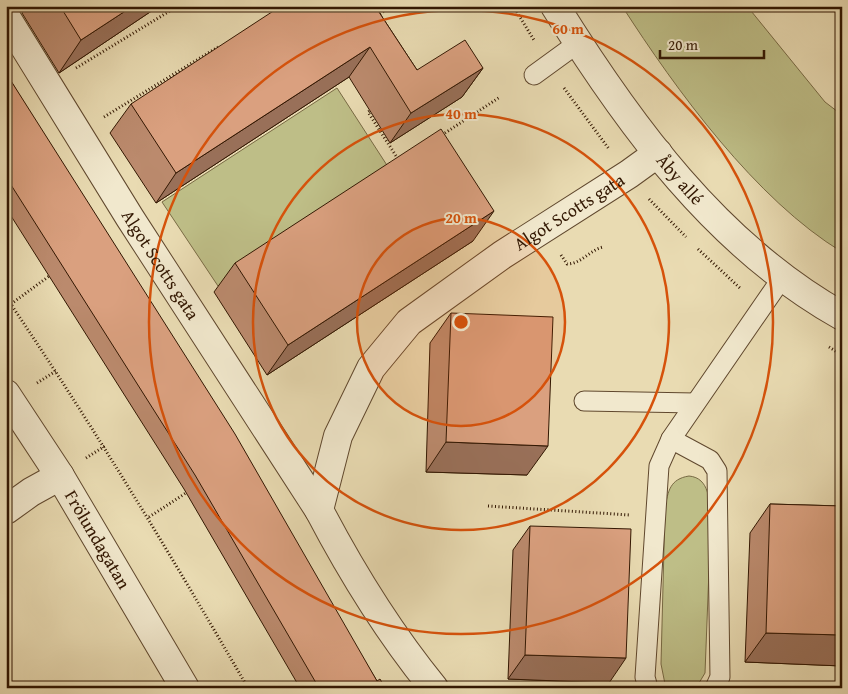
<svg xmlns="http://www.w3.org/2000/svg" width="848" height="694" viewBox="0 0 848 694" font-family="'Gentium Book Plus',serif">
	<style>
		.green { fill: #bebe87; stroke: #786a44 }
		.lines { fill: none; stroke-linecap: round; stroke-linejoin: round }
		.service-casing { stroke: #60482e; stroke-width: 21 }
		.minor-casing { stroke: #60482e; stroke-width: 30 }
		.tertiary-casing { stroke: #60482e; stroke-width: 30 }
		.path { stroke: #321702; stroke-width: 3; stroke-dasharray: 1 2.5; stroke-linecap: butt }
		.service { stroke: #f1e8cd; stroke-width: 19 }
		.minor { stroke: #f1e8cd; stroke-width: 28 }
		.tertiary { stroke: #f1e8cd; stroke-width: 28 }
		.wall { fill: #bb8a6d; stroke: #321702 }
		.shaded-wall { fill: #997059; stroke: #321702 }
		.building { fill: #daa07f; stroke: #321702 }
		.ring { fill: none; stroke: #d6520b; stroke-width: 2.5 }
		.labels { text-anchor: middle; stroke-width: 4; stroke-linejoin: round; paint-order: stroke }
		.street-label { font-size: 18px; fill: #321702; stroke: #f1e8cd }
		.centre { fill: #d6520b; stroke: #f1e8cd; stroke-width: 2.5 }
		.ring-label { font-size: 15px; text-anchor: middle; font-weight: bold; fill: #d6520b; stroke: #f1e8cd; stroke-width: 4; stroke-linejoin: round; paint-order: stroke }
	</style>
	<rect width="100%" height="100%" fill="#e9dbb2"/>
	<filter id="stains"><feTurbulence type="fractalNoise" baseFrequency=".004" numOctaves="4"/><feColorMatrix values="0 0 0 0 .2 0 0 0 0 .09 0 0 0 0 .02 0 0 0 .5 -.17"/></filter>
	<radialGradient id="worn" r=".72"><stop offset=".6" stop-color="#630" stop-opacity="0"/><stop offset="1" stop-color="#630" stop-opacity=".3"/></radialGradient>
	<g class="green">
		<path d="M622,6H747L825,102L842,115V252C756,200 676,90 622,6Z"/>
		<path d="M337,88L392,173L218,286L162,202Z"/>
		<path d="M689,476C710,478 709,501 711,518L705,673L696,688H670L665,684L661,664L665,508C668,491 670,479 689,476Z"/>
	</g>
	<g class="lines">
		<defs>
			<g id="service">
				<path d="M534,75L578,43"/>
				<path d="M584,401L695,403"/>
				<path d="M671,439L710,460L717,471L720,677L715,688"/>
				<path d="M648,688L645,677L659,466L671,439L782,278"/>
			</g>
			<g id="minor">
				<path id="s1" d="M555,6C629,125 717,246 842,316"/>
				<path id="s2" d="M6,17L130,218L319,510C352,573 389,633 434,688"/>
				<path d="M6,510L31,492L60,476"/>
				<path id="s3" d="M319,510L338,436L371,368L409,322L502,255L629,174L658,153"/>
			</g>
			<g id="tertiary">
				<path id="s4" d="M6,394L60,476L185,688"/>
			</g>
		</defs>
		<use href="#service" class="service-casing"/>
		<use href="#minor" class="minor-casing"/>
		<use href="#tertiary" class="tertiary-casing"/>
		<g class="path">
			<path d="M513,6L534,40"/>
			<path d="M377,16L392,6"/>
			<path d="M76,68L178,6"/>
			<path d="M564,88L609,149"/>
			<path d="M372,109L368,112L398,159"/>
			<path d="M104,117L218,47"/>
			<path d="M442,135L500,97"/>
			<path d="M649,199L686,237"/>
			<path d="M698,249L741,289"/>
			<path d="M561,255L567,264C581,264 590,250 603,247"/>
			<path d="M6,297C92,424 171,555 248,688"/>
			<path d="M11,304L52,274"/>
			<path d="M829,347L842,355"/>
			<path d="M37,383L56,371"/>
			<path d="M86,458L105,446"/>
			<path d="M488,506L630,515"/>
			<path d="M149,517L189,491"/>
		</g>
		<use href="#service" class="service"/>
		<use href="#minor" class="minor"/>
		<use href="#tertiary" class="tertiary"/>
	</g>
	<g class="wall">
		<path d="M26,6H159L59,73L22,13Z"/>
		<path d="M375,6L417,70L483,68L462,97L390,143L349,77L156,203L110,133L131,104Z"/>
		<path d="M6,73L377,681L385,688H300L184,489L6,208Z"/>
		<path d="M473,241L267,375L214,292L235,263Z"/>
		<path d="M451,313L527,475L426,472L430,343Z"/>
		<path d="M770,504L842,506V666L745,662L750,533Z"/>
		<path d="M530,526L609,683L508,679L513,550Z"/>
	</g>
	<g class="shaded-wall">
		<path d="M133,6H159L59,73L81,40Z"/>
		<path d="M370,47L349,77L156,203L176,173Z"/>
		<path d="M483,68L462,97L390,143L411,113Z"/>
		<path d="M494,211L473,241L267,375L288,345Z"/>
		<path d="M446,442L548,446L527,475L426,472Z"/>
		<path d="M766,633L842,635V666L745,662Z"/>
		<path d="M525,655L626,658L609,683L508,679Z"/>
	</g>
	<g class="building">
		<path d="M60,6H133L81,40Z"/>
		<path d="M281,6H375L417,70L465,40L483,68L411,113L370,47L176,173L131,104Z"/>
		<path d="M6,73L235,434L377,681L380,679L385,688H319L195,475L6,177Z"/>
		<path d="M441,129L494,211L288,345L235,263Z"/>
		<path d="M451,313L553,317L548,446L446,442Z"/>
		<path d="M770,504L842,506V635L766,633Z"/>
		<path d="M530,526L631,529L626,658L525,655Z"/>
	</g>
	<circle cx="461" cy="322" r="104" fill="#d6520b" fill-opacity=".12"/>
	<g class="ring">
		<circle cx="461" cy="322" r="104"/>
		<circle cx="461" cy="322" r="208"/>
		<circle cx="461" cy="322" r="312"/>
	</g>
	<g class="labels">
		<g class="street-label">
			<text dy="6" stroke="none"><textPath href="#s1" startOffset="214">Åby allé</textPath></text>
			<text dy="6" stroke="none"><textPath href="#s3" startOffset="406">Algot Scotts gata</textPath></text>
			<text dy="6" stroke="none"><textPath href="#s2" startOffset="292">Algot Scotts gata</textPath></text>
			<text dy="6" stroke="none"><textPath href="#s4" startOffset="172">Frölundagatan</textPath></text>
		</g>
	</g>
	<circle cx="461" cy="322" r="8" class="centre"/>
	<g class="ring-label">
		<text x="568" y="34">60 m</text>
		<text x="461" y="119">40 m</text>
		<text x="461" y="223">20 m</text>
	</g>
	<rect width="848" height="694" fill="none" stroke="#e9dbb2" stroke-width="25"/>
	<rect x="8" y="8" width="833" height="679" fill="none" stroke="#321702" stroke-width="2.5"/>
	<rect x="12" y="12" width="823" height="669" fill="none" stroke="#321702"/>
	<path d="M660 50v8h104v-8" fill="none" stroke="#321702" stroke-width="2.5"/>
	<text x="668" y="50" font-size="15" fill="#321702" stroke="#f1e8cd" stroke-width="4" paint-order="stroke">20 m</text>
	<rect width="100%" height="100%" filter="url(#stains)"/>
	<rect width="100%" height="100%" fill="url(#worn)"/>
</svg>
